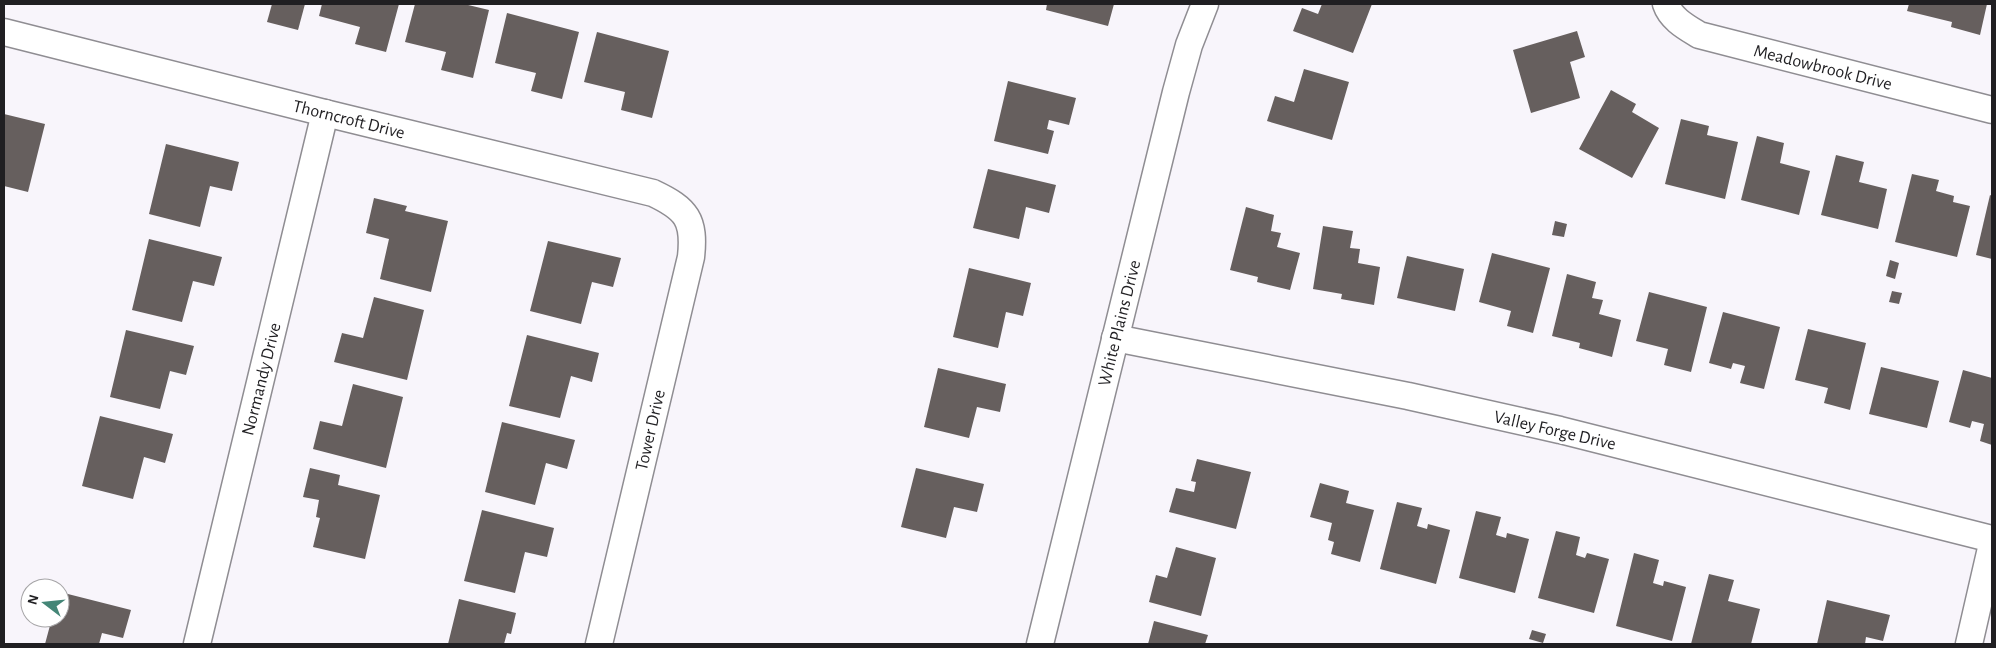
<svg xmlns="http://www.w3.org/2000/svg" width="1996" height="648" viewBox="0 0 1996 648" font-family="'Alegreya Sans',sans-serif">
	<style>
		.building { fill: #665f5e }
		.lines { fill: none; stroke-linecap: round; stroke-linejoin: round }
		.minor-casing { stroke: #8f8d92; stroke-width: 29 }
		.minor { stroke: #fff; stroke-width: 26 }
		.labels { text-anchor: middle; stroke-width: 5; stroke-linejoin: round; paint-order: stroke }
		.street-label { font-size: 18px; fill: #201f22; stroke: #fff }
	</style>
	<rect width="100%" height="100%" fill="#f8f5fb"/>
	<g class="building">
		<path d="M272,4H305L298,30L267,22Z"/>
		<path d="M322,4H399L386,52L355,44L360,27L319,16Z"/>
		<path d="M415,4H464L489,10L473,78L441,70L446,52L405,42Z"/>
		<path d="M1047,4H1114L1108,26L1046,10Z"/>
		<path d="M1322,4H1372L1353,53L1293,31L1302,8L1318,14Z"/>
		<path d="M1909,4H1987L1980,35L1951,27L1952,22L1907,11Z"/>
		<path d="M507,13L579,32L562,99L531,91L536,73L495,63Z"/>
		<path d="M1577,31L1585,57L1570,62L1580,98L1531,113L1513,50Z"/>
		<path d="M597,32L669,51L652,118L621,110L625,92L584,82Z"/>
		<path d="M1304,69L1349,82L1332,140L1267,121L1275,96L1294,102Z"/>
		<path d="M1008,81L1076,98L1069,125L1049,120L1047,129L1054,131L1048,154L994,141Z"/>
		<path d="M1611,90L1636,104L1632,112L1659,128L1632,178L1579,149Z"/>
		<path d="M4,114L45,124L28,192L4,186Z"/>
		<path d="M1681,119L1709,126L1707,135L1738,142L1725,199L1665,184Z"/>
		<path d="M1757,136L1784,143L1780,163L1810,171L1799,215L1741,200Z"/>
		<path d="M166,144L239,162L232,191L210,186L200,227L149,214Z"/>
		<path d="M1836,155L1864,162L1859,182L1887,189L1878,229L1821,215Z"/>
		<path d="M988,169L1056,185L1049,213L1026,207L1019,239L973,228Z"/>
		<path d="M1912,174L1939,180L1936,191L1954,196L1953,202L1970,206L1957,257L1895,242Z"/>
		<path d="M1990,195L1992,196V259L1976,255Z"/>
		<path d="M374,198L407,206L405,211L448,221L431,292L380,279L389,239L366,233Z"/>
		<path d="M1246,207L1274,215L1271,231L1281,233L1277,247L1300,253L1290,290L1257,282L1258,277L1230,270Z"/>
		<path d="M1555,221L1567,224L1564,237L1552,235Z"/>
		<path d="M1323,226L1353,231L1350,248L1360,249L1358,263L1380,267L1374,305L1341,299L1342,294L1313,289Z"/>
		<path d="M149,239L222,257L214,286L193,281L182,322L132,310Z"/>
		<path d="M548,241L621,258L613,287L592,282L581,324L530,311Z"/>
		<path d="M1492,253L1550,268L1533,333L1507,326L1511,311L1479,302Z"/>
		<path d="M1407,256L1464,269L1455,311L1397,298Z"/>
		<path d="M1890,260L1899,263L1895,279L1886,276Z"/>
		<path d="M969,268L1031,283L1023,316L1006,312L998,348L953,337Z"/>
		<path d="M1567,274L1596,282L1592,298L1603,300L1599,314L1621,320L1612,357L1579,348L1580,343L1552,336Z"/>
		<path d="M1892,291L1902,293L1899,304L1889,302Z"/>
		<path d="M1649,292L1707,307L1691,372L1664,365L1668,349L1636,341Z"/>
		<path d="M374,297L424,310L407,380L334,362L342,333L363,338Z"/>
		<path d="M1723,312L1780,327L1764,389L1740,383L1745,366L1733,363L1731,369L1709,363Z"/>
		<path d="M1808,329L1866,343L1850,410L1824,403L1828,388L1795,380Z"/>
		<path d="M126,330L194,346L186,375L170,371L160,409L110,397Z"/>
		<path d="M527,335L599,353L592,382L571,376L560,418L509,406Z"/>
		<path d="M1881,367L1939,381L1927,428L1869,414Z"/>
		<path d="M938,368L1006,384L1000,412L977,407L969,438L924,427Z"/>
		<path d="M1963,370L1992,378V445L1980,441L1984,424L1972,421L1970,428L1949,422Z"/>
		<path d="M353,384L403,397L386,468L313,449L320,421L342,426Z"/>
		<path d="M100,416L173,434L165,463L144,457L133,499L82,486Z"/>
		<path d="M502,422L575,440L567,469L546,463L535,505L485,492Z"/>
		<path d="M1197,459L1251,472L1236,529L1169,512L1176,488L1194,492L1196,482L1191,481Z"/>
		<path d="M310,468L340,475L338,485L380,495L365,559L313,547L320,518L316,517L319,500L303,497Z"/>
		<path d="M916,468L984,484L977,512L954,507L946,538L901,527Z"/>
		<path d="M1320,483L1349,491L1346,503L1374,510L1360,562L1331,554L1334,542L1328,540L1332,523L1310,517Z"/>
		<path d="M1397,502L1422,508L1417,526L1427,529L1428,524L1450,530L1436,584L1380,569Z"/>
		<path d="M482,510L554,528L547,557L525,552L515,593L464,581Z"/>
		<path d="M1476,511L1501,517L1496,535L1506,538L1507,533L1529,539L1515,593L1459,578Z"/>
		<path d="M1556,531L1580,537L1576,555L1585,558L1587,553L1609,559L1594,613L1538,598Z"/>
		<path d="M1176,547L1216,558L1201,616L1149,602L1156,575L1167,578Z"/>
		<path d="M1634,553L1659,560L1653,583L1663,586L1664,581L1686,587L1672,641L1616,626Z"/>
		<path d="M1709,574L1734,580L1728,601L1760,609L1751,644H1691Z"/>
		<path d="M60,592L131,610L123,638L102,633L99,644H45L52,618H60Z"/>
		<path d="M459,599L516,613L511,634L507,633L504,644H448Z"/>
		<path d="M1827,600L1890,615L1883,641L1866,637L1865,644H1817Z"/>
		<path d="M1154,621L1208,635L1205,644H1148Z"/>
		<path d="M1532,630L1546,634L1543,643L1529,639Z"/>
	</g>
	<g class="lines">
		<defs>
			<g id="minor">
				<path d="M1666,4C1671,19 1686,27 1699,35L1992,110"/>
				<path d="M4,32L325,113L653,193C687,209 695,220 691,257L599,644"/>
				<path d="M1115,338L1408,396L1560,430L1992,539"/>
				<path d="M197,644L325,113"/>
				<path d="M1040,644L1176,92L1189,45L1205,4"/>
				<path d="M1969,644L1992,544"/>
			</g>
		</defs>
		<use href="#minor" class="minor-casing"/>
		<use href="#minor" class="minor"/>
	</g>
	<g class="labels">
		<g class="street-label">
			<text transform="translate(1823 67) rotate(14)" y="6">Meadowbrook Drive</text>
			<text transform="translate(349 119) rotate(14)" y="6">Thorncroft Drive</text>
			<text transform="translate(1119 323) rotate(-76)" y="6">White Plains Drive</text>
			<text transform="translate(261 379) rotate(-76)" y="6">Normandy Drive</text>
			<text transform="translate(650 430) rotate(-77)" y="6">Tower Drive</text>
			<text transform="translate(1555 430) rotate(13)" y="6">Valley Forge Drive</text>
		</g>
	</g>
	<rect width="1996" height="648" fill="none" stroke="#201f22" stroke-width="10"/>
	<g transform="translate(45 603) rotate(286)"><circle r="24" fill="#ffffff" stroke="#a6a5a7"/>
	<path d="M0-4L9 19L0 12L-9 19Z" fill="#448677"/>
	<text y="-8" font-size="14" font-weight="bold" text-anchor="middle" fill="#201f22">N</text>
	</g>
</svg>
